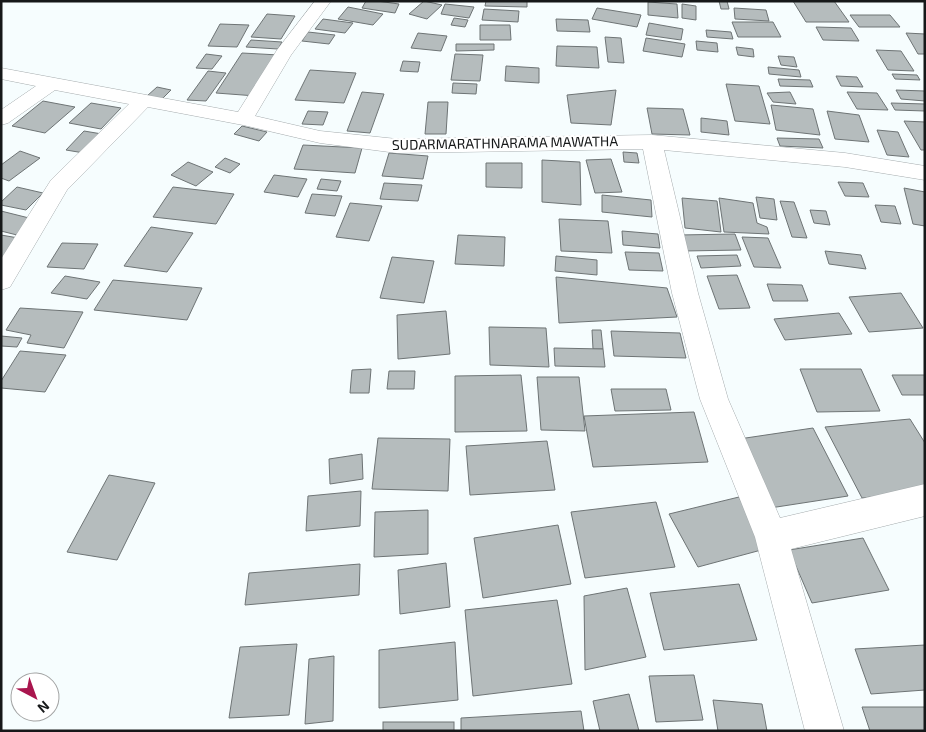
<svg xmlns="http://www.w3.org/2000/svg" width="926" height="732" viewBox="0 0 926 732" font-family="'Exo 2',sans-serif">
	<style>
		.building { fill: #b5bcbd; stroke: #6e7475 }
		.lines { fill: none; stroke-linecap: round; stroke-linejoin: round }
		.minor-casing { stroke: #a6acae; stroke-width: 1 }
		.minor { fill: #fff; fill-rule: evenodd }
		.labels { text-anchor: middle; stroke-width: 4.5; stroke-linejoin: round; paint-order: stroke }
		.far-street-label { font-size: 14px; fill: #161819; stroke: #fff }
	</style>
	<rect width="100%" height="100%" fill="#f6fdfe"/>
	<g class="building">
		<path d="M366,1H377L399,4L395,13L362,8Z"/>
		<path d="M424,1L442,5L427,19L409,14Z"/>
		<path d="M486,1H527V7L485,6Z"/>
		<path d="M719,1H727L729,9H721Z"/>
		<path d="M793,1H834L849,22H806Z"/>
		<path d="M648,2L677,4L678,18L648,15Z"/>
		<path d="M445,4L474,7L469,18L441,14Z"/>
		<path d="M682,4L696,6V20L682,18Z"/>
		<path d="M348,7L383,14L373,25L338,19Z"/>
		<path d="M597,8L641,15L637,27L592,19Z"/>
		<path d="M734,8L766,10L769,21L735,19Z"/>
		<path d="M484,9L519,11L518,22L482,20Z"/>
		<path d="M267,14L295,16L281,39L251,37Z"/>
		<path d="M850,15H890L900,27H859Z"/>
		<path d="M454,18L468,20L465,27L451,25Z"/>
		<path d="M323,19L353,23L345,33L315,29Z"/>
		<path d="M556,19L588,20L590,32L557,31Z"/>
		<path d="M732,22H773L781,37H738Z"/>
		<path d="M649,23L683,29L681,40L646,35Z"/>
		<path d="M220,24L249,25L237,47L208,46Z"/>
		<path d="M480,25H510L511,40H480Z"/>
		<path d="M816,27L851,28L859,41L823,40Z"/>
		<path d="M706,30L731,32L733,39L707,37Z"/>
		<path d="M308,32L335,35L329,44L302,41Z"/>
		<path d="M418,33L447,36L441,51L411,48Z"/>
		<path d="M906,33L925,34V54H918Z"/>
		<path d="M605,37L621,38L624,63L608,62Z"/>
		<path d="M646,38L685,44L682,57L643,51Z"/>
		<path d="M251,40L282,42L278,49L246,47Z"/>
		<path d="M696,41L717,43L718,52L697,50Z"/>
		<path d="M456,44H494V50L456,51Z"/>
		<path d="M557,46L597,47L599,68L556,66Z"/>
		<path d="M736,47L753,49L754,57L738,55Z"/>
		<path d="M876,50L901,51L914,71L888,70Z"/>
		<path d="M242,53L279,55L256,96L216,93Z"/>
		<path d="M206,54L222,56L212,69L196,68Z"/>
		<path d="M455,54L483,55L480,81L451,80Z"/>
		<path d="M778,56L794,57L797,67L781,65Z"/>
		<path d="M403,61L420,62L418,72L400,71Z"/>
		<path d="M506,66L539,68V83L505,81Z"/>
		<path d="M768,67L799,70L801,77L769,74Z"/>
		<path d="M310,70L356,73L344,103L295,100Z"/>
		<path d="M208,71L226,73L206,101L187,100Z"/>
		<path d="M892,74L917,75L920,80L895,79Z"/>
		<path d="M836,76L857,77L863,87L841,86Z"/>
		<path d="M778,79L810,80L813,87L780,86Z"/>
		<path d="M453,83L477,84L476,94L452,93Z"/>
		<path d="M726,84L759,86L770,124L735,121Z"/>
		<path d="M157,87L171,90L162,99L147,96Z"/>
		<path d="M616,90L611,125L571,123L567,95Z"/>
		<path d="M896,90L925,91V101L901,99Z"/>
		<path d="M362,92L384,94L370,133L347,131Z"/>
		<path d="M790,92L796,104L773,102L767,93Z"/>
		<path d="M847,92L877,93L888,110L857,109Z"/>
		<path d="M43,101L75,107L45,133L12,126Z"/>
		<path d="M428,102H448L446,134H425Z"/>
		<path d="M91,103L121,108L101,129L69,123Z"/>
		<path d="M891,103L925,104V111L895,110Z"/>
		<path d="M771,105L813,109L820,135L776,130Z"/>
		<path d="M647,108L683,109L690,135L652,134Z"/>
		<path d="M308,111L328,112L323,125L302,124Z"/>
		<path d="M827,111L859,115L869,142L835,139Z"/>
		<path d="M701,118L727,121L729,135L701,132Z"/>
		<path d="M904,121L925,122V150H921Z"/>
		<path d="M242,126L267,132L259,141L234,134Z"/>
		<path d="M877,130L898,132L909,157L887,155Z"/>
		<path d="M84,131L102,134L84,153L66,150Z"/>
		<path d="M777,138L819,139L823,148L780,146Z"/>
		<path d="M303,145L362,148L355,173L294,169Z"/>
		<path d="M20,151L40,158L9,181L1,178V165Z"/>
		<path d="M623,152L637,153L639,163L624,162Z"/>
		<path d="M389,153L428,156L423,179L382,176Z"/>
		<path d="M225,158L240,164L230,173L215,167Z"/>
		<path d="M611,159L622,192L595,193L586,160Z"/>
		<path d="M542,160L580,162L581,205L542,202Z"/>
		<path d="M188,162L213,172L196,186L171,175Z"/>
		<path d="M486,163H522V188L486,187Z"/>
		<path d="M274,175L307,179L298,197L264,192Z"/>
		<path d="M321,179L341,181L337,191L317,189Z"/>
		<path d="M838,182L863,183L869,197L845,196Z"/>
		<path d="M384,183L422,185L418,201L380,199Z"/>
		<path d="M17,187L43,193L26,210L1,205V202Z"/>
		<path d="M173,187L234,194L216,224L153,217Z"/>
		<path d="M904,188L925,192V226L913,224Z"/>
		<path d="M312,194L342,196L335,216L305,213Z"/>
		<path d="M602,195L651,200L652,217L602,212Z"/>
		<path d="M756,197L774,199L777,220L760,218Z"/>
		<path d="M682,198L717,201L721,232L685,228Z"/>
		<path d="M719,198L753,203L757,223L767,227L769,234L724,232Z"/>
		<path d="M780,201L794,202L807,238L792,237Z"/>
		<path d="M350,203L382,206L369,241L336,237Z"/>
		<path d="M875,205L895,206L901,224L881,222Z"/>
		<path d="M810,210L826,211L830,225L814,223Z"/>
		<path d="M1,211L33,219L17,235L1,231Z"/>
		<path d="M559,219L608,221L612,253L561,251Z"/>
		<path d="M151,227L193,233L167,272L124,266Z"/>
		<path d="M622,231L658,234L660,248L623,245Z"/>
		<path d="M735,234L741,250L684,251L679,235Z"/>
		<path d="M1,235L30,240L13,260L1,258Z"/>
		<path d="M458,235L505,237L504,266L455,264Z"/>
		<path d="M742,237L768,238L781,268L754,267Z"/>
		<path d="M62,243L98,244L84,269L47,267Z"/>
		<path d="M825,251L861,255L866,269L829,264Z"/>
		<path d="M625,252L659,253L663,271L629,270Z"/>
		<path d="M737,255L741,266L701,268L697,256Z"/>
		<path d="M556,256L597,260V275L555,271Z"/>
		<path d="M392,257L434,261L424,303L380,298Z"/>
		<path d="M737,275L750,308L719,309L707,276Z"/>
		<path d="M65,276L100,282L87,299L51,293Z"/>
		<path d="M556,277L667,288L677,317L559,323Z"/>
		<path d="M113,280L202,288L187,320L94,310Z"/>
		<path d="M767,284L802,285L808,301H773Z"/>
		<path d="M901,293L923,328L869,332L849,297Z"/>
		<path d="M20,308L83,312L64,348L27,343L31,335L6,330Z"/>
		<path d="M446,311L450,354L398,359L397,315Z"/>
		<path d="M839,313L852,334L785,340L774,319Z"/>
		<path d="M489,327L546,328L549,367L490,365Z"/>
		<path d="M592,330H601L603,349H593Z"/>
		<path d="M611,331L680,333L686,358L614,356Z"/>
		<path d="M1,336L22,338L17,347L1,346Z"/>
		<path d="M554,348L603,349L605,367L555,366Z"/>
		<path d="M20,351L66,355L45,392L1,388V381Z"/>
		<path d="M371,369L369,393H350L352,370Z"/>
		<path d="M800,369H861L880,411L817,412Z"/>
		<path d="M389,371H415L414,389H387Z"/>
		<path d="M521,375L527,431L455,432V376Z"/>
		<path d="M892,375H925V395H902Z"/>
		<path d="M537,377H579L585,431L541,430Z"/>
		<path d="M611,389H666L671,410L615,411Z"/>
		<path d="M694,412L708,462L593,467L584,416Z"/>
		<path d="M910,419L925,443V491L862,498L825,427Z"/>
		<path d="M813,428L848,496L770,508L739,439Z"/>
		<path d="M378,438L450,439L448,491L372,489Z"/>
		<path d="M547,441L555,490L470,495L466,446Z"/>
		<path d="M362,454L363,479L330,484L329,459Z"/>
		<path d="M109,475L155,483L117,560L67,552Z"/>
		<path d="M361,491L360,526L306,531L308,496Z"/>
		<path d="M739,497L765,549L698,567L669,514Z"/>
		<path d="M656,502L675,567L585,578L571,512Z"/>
		<path d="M428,510V554L374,557L375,512Z"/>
		<path d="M558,525L571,584L483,598L474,538Z"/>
		<path d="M863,538L889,590L812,603L789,550Z"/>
		<path d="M446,563L450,607L400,614L398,570Z"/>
		<path d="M360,564L359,595L245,605L249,573Z"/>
		<path d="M739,584L757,640L664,650L650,593Z"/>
		<path d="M627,588L646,657L585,670L584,596Z"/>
		<path d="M557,600L572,684L473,696L465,610Z"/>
		<path d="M455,642L458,700L379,708V650Z"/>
		<path d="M297,644L289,715L229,718L240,647Z"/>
		<path d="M925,645V690L871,694L855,649Z"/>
		<path d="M334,656L333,721L305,724L309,659Z"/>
		<path d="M694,675L703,720L656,722L649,676Z"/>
		<path d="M629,694L639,731H600L593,701Z"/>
		<path d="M713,700L762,704L767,731H718Z"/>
		<path d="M862,707H925V731H870Z"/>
		<path d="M581,711L584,731H461V718Z"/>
		<rect x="383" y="722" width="71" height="9"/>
	</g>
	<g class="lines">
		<defs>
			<path id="minor" d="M315,1H331L291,55L255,116L320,131L397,139L652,135L845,153L925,166V180L845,167L664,150L698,293L728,399L780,518L925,484V516L791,549L844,731H805L755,537L700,399L672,293L643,149L397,153L320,143L243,125L148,107L67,190L10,287L1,290V259L51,180L129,104L55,90L8,123L1,125V110L36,86L1,79V68L238,112L277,50Z"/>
		</defs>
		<use href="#minor" class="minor-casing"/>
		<use href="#minor" class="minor"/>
	</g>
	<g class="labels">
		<g class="far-street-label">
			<text transform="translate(505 143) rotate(-1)" y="5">SUDARMARATHNARAMA MAWATHA</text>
		</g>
	</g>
	<rect width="926" height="732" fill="none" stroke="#161819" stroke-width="5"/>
	<g transform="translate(35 697) rotate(139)"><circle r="24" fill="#ffffff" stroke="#a2a3a3"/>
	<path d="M0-4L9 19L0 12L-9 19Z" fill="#a9164e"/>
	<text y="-8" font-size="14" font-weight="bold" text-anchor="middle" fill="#161819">N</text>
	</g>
</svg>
